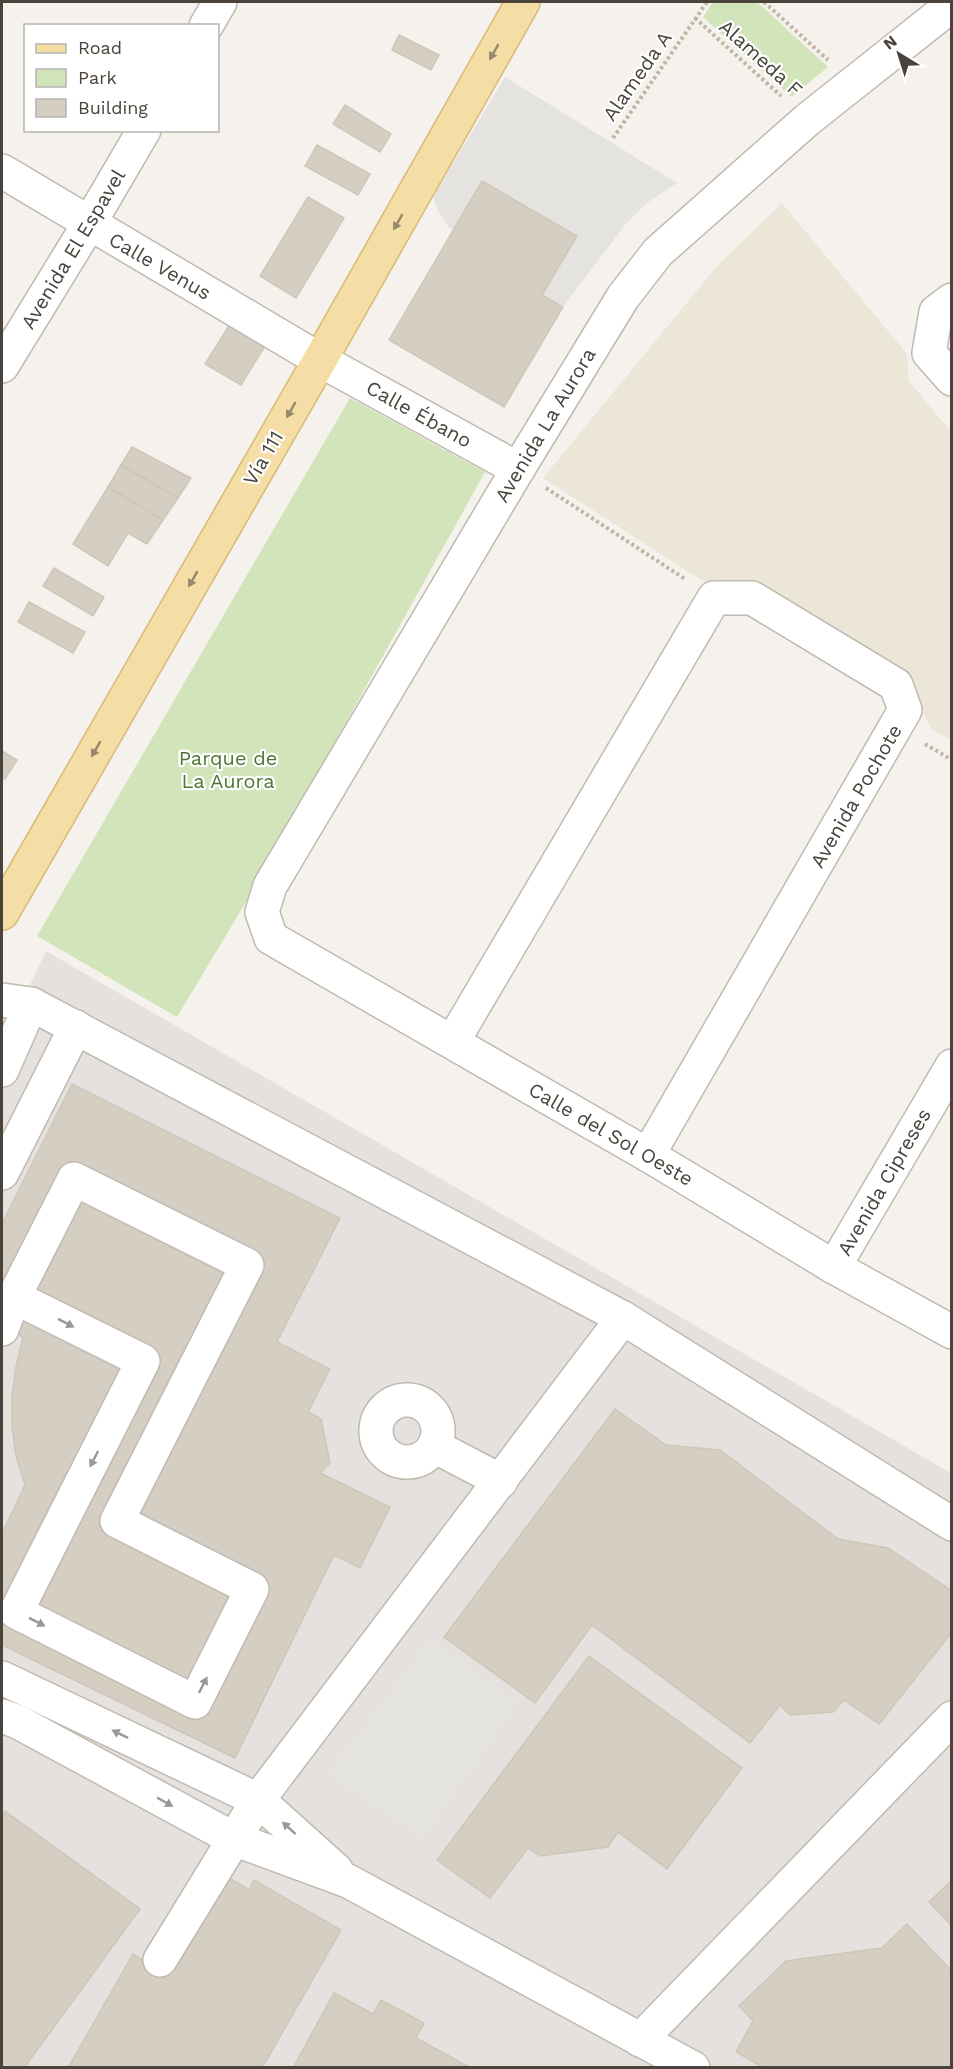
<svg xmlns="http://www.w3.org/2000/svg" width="953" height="2069" viewBox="0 0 953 2069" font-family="'Work Sans',sans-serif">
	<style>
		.industrial { fill: #e5e1de }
		.education { fill: #ece6d8 }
		.green { fill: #d2e4ba }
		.parking { fill: #e4e3e0 }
		.building { fill: #d5cec3; stroke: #d0c6b7; stroke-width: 1.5 }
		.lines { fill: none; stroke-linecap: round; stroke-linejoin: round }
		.minor-casing { stroke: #c0bab0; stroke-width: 36 }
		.major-casing { stroke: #d9ba76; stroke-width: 36 }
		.path { stroke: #c0b5a2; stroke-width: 4; stroke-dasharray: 3 3; stroke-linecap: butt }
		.minor { stroke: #fff; stroke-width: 33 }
		.major { stroke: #f5dda6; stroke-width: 33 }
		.oneway { fill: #96886b }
		.oneway2 { fill: #9b9893 }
		.labels { text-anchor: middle; stroke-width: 4.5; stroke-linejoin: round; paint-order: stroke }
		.street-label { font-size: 20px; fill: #49433b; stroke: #fff }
		.park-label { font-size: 20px; fill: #4d7633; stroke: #fff }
	</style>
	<rect width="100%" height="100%" fill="#f5f2ed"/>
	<path class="industrial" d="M46,951L951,1473V2067H2V1044Z"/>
	<path class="education" d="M782,203L907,354L909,381L951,432V740L931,729L903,672L710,586L543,478L717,266Z"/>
	<g class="green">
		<path d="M713,2H757L828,67L791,97L703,17Z"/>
		<path d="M350,398L485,472L252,892L177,1017L37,936Z"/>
	</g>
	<g class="parking">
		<path d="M505,77L677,183L648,202L625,225L563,307L542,295L577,235L483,181L453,230L446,224L438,211L433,197Z"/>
		<path d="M430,1639L519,1702L423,1839L326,1775Z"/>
	</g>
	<g class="building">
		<path d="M399,35L439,55L431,70L392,50Z"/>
		<path d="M345,105L391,134L380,152L333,124Z"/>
		<path d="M317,145L370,174L358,195L305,166Z"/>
		<path d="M482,181L577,236L542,295L563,307L504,407L389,340Z"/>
		<path d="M308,197L344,218L296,298L260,276Z"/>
		<path d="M230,324L265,346L241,385L205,364Z"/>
		<path d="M132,447L191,478L178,498L121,465Z"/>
		<path d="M121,465L178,498L163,520L108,487Z"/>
		<path d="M108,487L163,520L147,544L128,533L108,566L73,544Z"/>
		<path d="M54,568L104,597L93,616L43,586Z"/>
		<path d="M29,602L85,632L73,653L18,622Z"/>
		<path d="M2,751L17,760L5,779L2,777Z"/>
		<path d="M72,1084L340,1218L277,1342L330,1369L308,1412L321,1419L330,1463L320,1473L390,1507L360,1568L334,1555L235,1758L2,1645V1534L25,1485L16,1456L12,1426V1396L16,1367L23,1337L2,1327V1224Z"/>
		<path d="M615,1409L666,1445L720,1450L838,1539L888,1548L952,1591V1632L879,1724L844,1700L833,1712L790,1715L780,1705L750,1743L592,1625L535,1703L444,1637Z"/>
		<path d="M589,1656L742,1768L667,1869L618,1832L608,1847L540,1856L528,1848L490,1898L437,1860Z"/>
		<path d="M5,1811L140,1909L24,2068H2V1816Z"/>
		<path d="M223,1874L249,1890L254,1880L341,1930L262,2068H68L133,1954L166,1973Z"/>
		<path d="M952,1880V1926L929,1902Z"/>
		<path d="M907,1924L952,1971V2068H764L736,2052L753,2021L739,2006L786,1961L882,1948Z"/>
		<path d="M334,1993L373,2014L381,2000L424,2023L416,2038L471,2068H293Z"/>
	</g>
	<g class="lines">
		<defs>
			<g id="minor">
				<path d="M952,5L807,120L658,252L623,297L518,469L270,886L262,912L271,938L648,1155L834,1267L952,1332"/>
				<path d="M206,26L220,2"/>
				<path d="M2,171L320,360L518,469"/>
				<path d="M952,300L936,312L929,353L952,379"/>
				<path d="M2,366L89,224L144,130"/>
				<path d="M2,1000L31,1004L623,1318L952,1524"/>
				<path d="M453,1041L714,598H752L896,685L905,710L648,1155"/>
				<path d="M2,1070L31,1004"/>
				<path d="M2,1173L76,1027"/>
				<path d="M834,1267L952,1066"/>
				<path d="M2,1329L14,1297L74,1179L247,1265L117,1521L252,1589L195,1702L16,1612L143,1361L14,1297"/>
				<circle cx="407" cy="1431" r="31"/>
				<path d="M434,1446L501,1481"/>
				<path d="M2,1678L258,1800L336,1870"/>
				<path d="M2,1716L18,1722L234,1839L348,1881L693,2068"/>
				<path d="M160,1960L258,1800L623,1318"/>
				<path d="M640,2040L952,1718"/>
			</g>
			<path id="major" d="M2,913L320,360L523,2"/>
		</defs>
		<use href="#minor" class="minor-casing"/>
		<use href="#major" class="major-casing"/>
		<g class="path">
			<path d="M764,2L828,60"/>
			<path d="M695,18L781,96"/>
			<path d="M613,138L707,2"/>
			<path d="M546,488L685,579"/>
			<path d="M925,744L952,760"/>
		</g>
		<use href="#minor" class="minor"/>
		<use href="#major" class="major"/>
	</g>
	<defs><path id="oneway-solid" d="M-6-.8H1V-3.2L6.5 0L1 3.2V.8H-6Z" transform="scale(1.5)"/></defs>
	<g class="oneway">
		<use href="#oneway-solid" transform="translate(494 52) rotate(120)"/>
		<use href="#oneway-solid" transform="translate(398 222) rotate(120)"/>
		<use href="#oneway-solid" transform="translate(291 410) rotate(120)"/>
		<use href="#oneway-solid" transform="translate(193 579) rotate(120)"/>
		<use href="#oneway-solid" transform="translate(96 749) rotate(120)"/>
	</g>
	<g class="oneway2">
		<use href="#oneway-solid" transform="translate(66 1323) rotate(27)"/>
		<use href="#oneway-solid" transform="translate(94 1459) rotate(117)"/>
		<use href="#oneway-solid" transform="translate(37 1622) rotate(27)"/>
		<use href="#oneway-solid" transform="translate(203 1685) rotate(-63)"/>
		<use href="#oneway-solid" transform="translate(120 1734) rotate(-154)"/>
		<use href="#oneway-solid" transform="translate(165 1802) rotate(29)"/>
		<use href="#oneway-solid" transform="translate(289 1828) rotate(-138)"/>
	</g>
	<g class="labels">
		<g class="street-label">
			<text transform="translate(761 58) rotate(42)" y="7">Alameda F</text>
			<text transform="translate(637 76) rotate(-55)" y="7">Alameda A</text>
			<text transform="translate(73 249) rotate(-59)" y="7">Avenida El Espavel</text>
			<text transform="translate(160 266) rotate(30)" y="7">Calle Venus</text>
			<text transform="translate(419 414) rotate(29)" y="7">Calle Ébano</text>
			<text transform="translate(545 425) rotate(-59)" y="7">Avenida La Aurora</text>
			<text transform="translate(263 458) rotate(-60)" y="7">Vía 111</text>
			<text transform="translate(856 796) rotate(-60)" y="7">Avenida Pochote</text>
			<text transform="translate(611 1134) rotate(30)" y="7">Calle del Sol Oeste</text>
			<text transform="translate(884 1182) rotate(-60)" y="7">Avenida Cipreses</text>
		</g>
		<g class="park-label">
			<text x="228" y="765">Parque de<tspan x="228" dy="23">La Aurora</tspan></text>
		</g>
	</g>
	<rect width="953" height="2069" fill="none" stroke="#49433b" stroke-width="6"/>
	<rect x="24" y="24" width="195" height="108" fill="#ffffff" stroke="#b6b4b1" stroke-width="1.5"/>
	<rect x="36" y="44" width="30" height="9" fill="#f5dda6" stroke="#b6b4b1" stroke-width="1.5"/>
	<text x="78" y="54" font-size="18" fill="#49433b">Road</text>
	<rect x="36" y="69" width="30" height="18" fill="#d2e4ba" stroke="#b6b4b1" stroke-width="1.5"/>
	<text x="78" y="84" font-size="18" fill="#49433b">Park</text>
	<rect x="36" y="99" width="30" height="18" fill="#d5cec3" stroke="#b6b4b1" stroke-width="1.5"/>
	<text x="78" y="114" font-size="18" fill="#49433b">Building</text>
	<g transform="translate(899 54) rotate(322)" stroke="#ffffff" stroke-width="4.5" paint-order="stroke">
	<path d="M0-4.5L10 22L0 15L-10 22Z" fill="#49433b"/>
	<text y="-9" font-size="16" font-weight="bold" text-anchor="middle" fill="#49433b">N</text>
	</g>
</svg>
